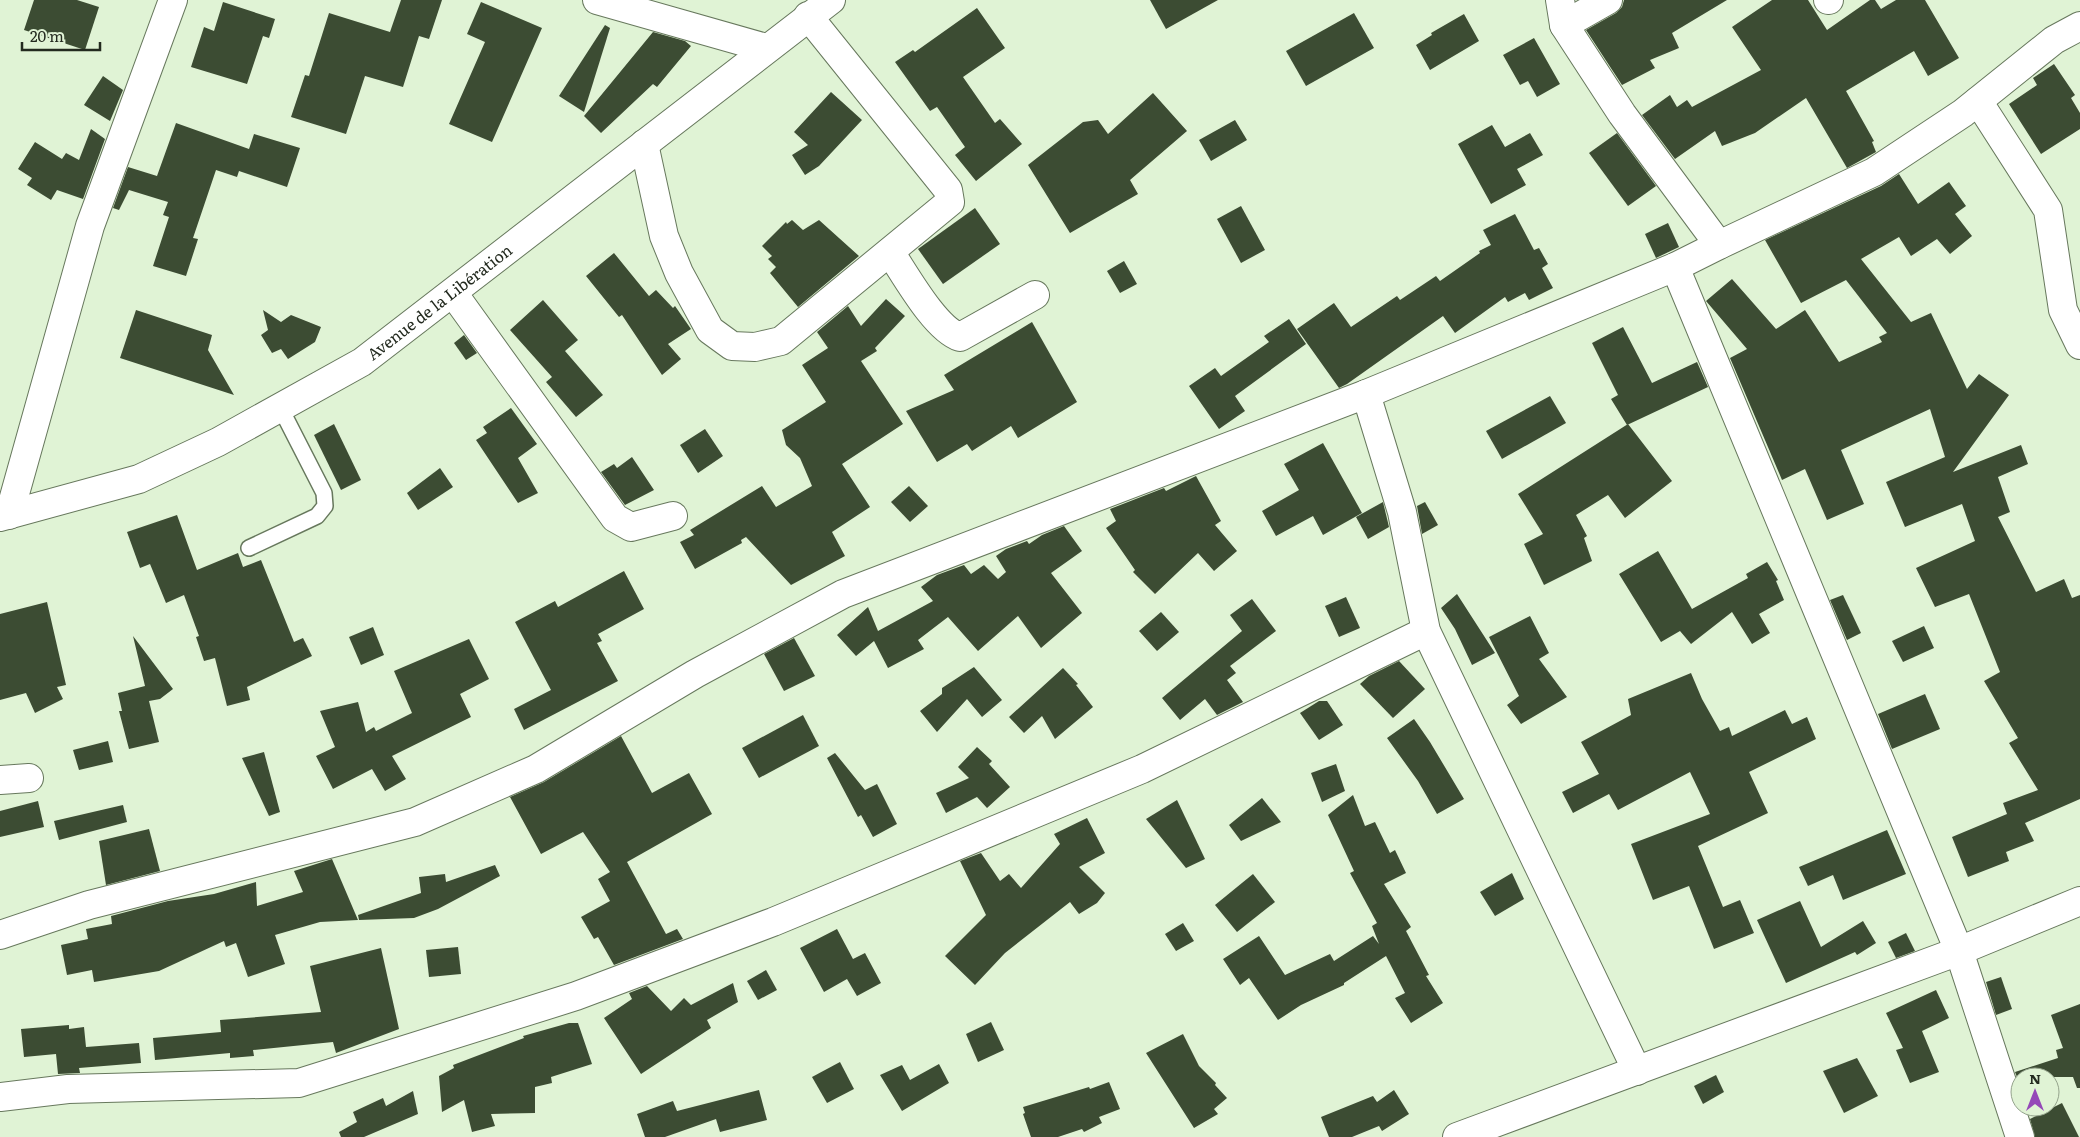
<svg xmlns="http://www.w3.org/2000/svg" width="2080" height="1137" viewBox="0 0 2080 1137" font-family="Literata,serif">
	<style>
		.building { fill: #3c4c33 }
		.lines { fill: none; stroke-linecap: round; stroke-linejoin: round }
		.lane-casing { stroke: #67785d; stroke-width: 18 }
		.street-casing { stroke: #67785d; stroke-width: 30 }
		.highway-casing { stroke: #67785d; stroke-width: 30 }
		.lane { stroke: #fff; stroke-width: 15 }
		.street { stroke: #fff; stroke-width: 28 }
		.highway { stroke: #fff; stroke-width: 28 }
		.labels { text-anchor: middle; stroke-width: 5; stroke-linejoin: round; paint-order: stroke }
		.street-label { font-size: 16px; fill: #232a1f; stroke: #e0f3d5 }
	</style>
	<rect width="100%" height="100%" fill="#e0f3d5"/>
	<g class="building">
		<path d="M34,0H77L99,7L85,50L24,30Z"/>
		<path d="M401,0H442L429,39L419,36L403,87L365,76L346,134L291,117L305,75L309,76L329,13L390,32Z"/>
		<path d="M1150,0H1218L1166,29Z"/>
		<path d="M1624,0H1727L1672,33L1679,48L1650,60L1655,68L1622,85L1586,30L1616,13L1622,7Z"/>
		<path d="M1772,0H1808L1827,30L1870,0H1875L1881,9L1896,0H1925L1959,58L1928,76L1914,51L1846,91L1874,141L1872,142L1876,152L1847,168L1806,98L1755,133L1722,146L1715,131L1675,159L1642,115L1670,95L1677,107L1687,100L1692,107L1761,70L1732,27Z"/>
		<path d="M223,2L275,19L269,38L263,36L247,84L191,67L204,27L214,31Z"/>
		<path d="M481,2L542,28L492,142L449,124L485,42L467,34Z"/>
		<path d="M977,8L1005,48L963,77L995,123L1000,119L1022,144L976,181L955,155L965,147L937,107L930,111L895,62L913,50L915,52Z"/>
		<path d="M1354,13L1374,48L1306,86L1286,51Z"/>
		<path d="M1464,14L1479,41L1430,70L1416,45L1432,35L1431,33Z"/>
		<path d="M605,25L610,28L584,112L559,96Z"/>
		<path d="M653,32L685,41L691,46L657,87L653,84L601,133L584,116Z"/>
		<path d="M1534,38L1560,84L1537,97L1528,81L1520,85L1503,55Z"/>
		<path d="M2054,64L2075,95L2071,98L2080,113V129L2041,154L2009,104L2037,85L2033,78Z"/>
		<path d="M103,76L123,90L110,121L84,105Z"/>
		<path d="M831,92L862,120L819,166L805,175L792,155L808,145L794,132Z"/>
		<path d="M1153,93L1187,131L1130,180L1138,194L1070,233L1028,165L1083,122L1098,120L1108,134Z"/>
		<path d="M1235,120L1247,140L1211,161L1199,140Z"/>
		<path d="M176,123L249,149L254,134L300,148L287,187L239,171L237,177L216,170L193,238L198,239L186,276L153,266L169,217L163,215L168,202L129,190L119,210L113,208L128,167L157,176Z"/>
		<path d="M1492,125L1505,147L1530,133L1543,155L1517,169L1526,185L1491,204L1458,144Z"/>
		<path d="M91,129L105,139L83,199L57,190L51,200L27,185L32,178L18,169L35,142L62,159L66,153L79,160Z"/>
		<path d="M1617,133L1656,186L1628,206L1589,153Z"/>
		<path d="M1899,174L1918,204L1949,182L1966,206L1955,214L1972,236L1950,254L1937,239L1911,256L1899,237L1861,259L1911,322L1931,313L1967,389L1979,374L2009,395L1953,472L2021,445L2028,464L1998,477L2010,512L1998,517L2036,592L2064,579L2072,598L2080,595V799L2025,823L2034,841L2006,852L2009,861L1968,877L1952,837L2007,814L2003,803L2038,790L2009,743L2018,738L1984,681L2000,672L1969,594L1935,607L1916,568L1975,541L1962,504L1905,527L1886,482L1945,457L1930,409L1841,450L1864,504L1827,520L1805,469L1782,480L1730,358L1747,349L1706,301L1732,279L1776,329L1805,310L1839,362L1882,342L1879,337L1887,333L1846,280L1801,303L1765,240L1881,186Z"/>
		<path d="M1241,206L1265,250L1241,263L1217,219Z"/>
		<path d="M975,208L1000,244L943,284L918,249Z"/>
		<path d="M1515,214L1534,250L1539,248L1548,264L1542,268L1553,288L1529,300L1525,293L1508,302L1505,297L1455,333L1443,316L1347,384L1339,388L1297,329L1334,303L1351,327L1397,296L1400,300L1436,276L1440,281L1480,253L1479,251L1491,245L1483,230Z"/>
		<path d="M792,220L803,230L819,220L859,256L798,307L770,273L776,267L768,259L772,256L762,246L786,222L787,224Z"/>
		<path d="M1668,223L1679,247L1656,258L1645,234Z"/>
		<path d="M614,253L649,296L656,290L673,308L675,306L691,329L668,344L681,359L662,375L622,315L619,317L586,276Z"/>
		<path d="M1124,261L1137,284L1120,293L1107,271Z"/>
		<path d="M886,299L905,316L875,348L877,351L861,361L903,424L842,464L870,507L832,532L845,556L791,585L746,537L741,540L742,543L695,569L680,542L694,535L690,530L762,486L776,507L812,486L800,458L786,445L782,430L826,402L802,365L828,348L817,332L848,306L861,326Z"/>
		<path d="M543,300L578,340L565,351L603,395L576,417L546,382L552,377L510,330Z"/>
		<path d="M136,310L212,335L208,350L234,395L120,358Z"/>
		<path d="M263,310L281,322L291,315L321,327L315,342L288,359L281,349L272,353L261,335L268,330Z"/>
		<path d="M1289,319L1306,344L1235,396L1245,411L1219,429L1189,386L1215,368L1221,376L1269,342L1264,336Z"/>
		<path d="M1032,322L1077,402L1018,438L1011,426L972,451L967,444L937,462L906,411L954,390L944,375Z"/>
		<path d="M1623,327L1652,383L1697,362L1708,387L1627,425L1611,399L1618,395L1592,343Z"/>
		<path d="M464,335L477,353L466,360L454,343Z"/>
		<path d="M1550,396L1566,423L1502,459L1486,431Z"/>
		<path d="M511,408L537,444L518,458L538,493L518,503L476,440L487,433L483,427Z"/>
		<path d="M334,424L361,480L341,490L314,435Z"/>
		<path d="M1628,424L1672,481L1625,518L1608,495L1576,515L1587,536L1584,538L1592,561L1544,585L1524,544L1543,534L1518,494Z"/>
		<path d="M705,429L723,456L698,473L680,445Z"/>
		<path d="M1323,443L1362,513L1323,535L1313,516L1276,536L1262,511L1299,490L1284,464Z"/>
		<path d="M632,457L654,490L625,505L601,472L614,464L617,468Z"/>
		<path d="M440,468L453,487L418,510L407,493Z"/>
		<path d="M1196,476L1221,521L1215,525L1237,551L1214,571L1198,553L1155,594L1133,572L1135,570L1106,528L1116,521L1110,509L1164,488L1166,491Z"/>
		<path d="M909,486L928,506L910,522L891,502Z"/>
		<path d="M1383,502L1389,527L1368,539L1356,517Z"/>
		<path d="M1425,502L1438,525L1422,534L1417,506Z"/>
		<path d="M177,515L197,570L238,553L243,567L261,560L294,642L303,638L312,656L247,687L250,700L227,706L215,658L204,661L196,637L199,636L184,595L166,603L150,564L140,568L127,532Z"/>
		<path d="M1064,526L1082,551L1051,573L1082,613L1041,648L1018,616L978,651L948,617L918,640L924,649L888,668L874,641L856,656L837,635L868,607L878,631L933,601L921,587L937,575L964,565L971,574L984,565L998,579L1006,572L996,556L1006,549L1027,541L1029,544L1042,535Z"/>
		<path d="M1658,551L1692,609L1748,578L1746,574L1767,562L1778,580L1776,581L1784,600L1759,614L1770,633L1752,644L1732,612L1691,644L1680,631L1661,642L1619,574Z"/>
		<path d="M624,571L644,609L598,634L602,641L597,643L618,681L524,730L514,709L551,690L515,622L555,601L558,607Z"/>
		<path d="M1457,594L1495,653L1472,665L1455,629L1441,608Z"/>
		<path d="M1843,595L1861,633L1847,640L1830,600Z"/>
		<path d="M1346,597L1360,628L1339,637L1325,606Z"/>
		<path d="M1252,599L1276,631L1230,666L1236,673L1227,680L1243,702L1217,715L1205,699L1180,720L1162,698L1242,631L1230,615Z"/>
		<path d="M47,602L66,685L57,687L63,699L35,713L26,693L0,700V614Z"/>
		<path d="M1161,612L1179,632L1157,651L1139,631Z"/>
		<path d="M1530,616L1549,653L1539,659L1567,697L1521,724L1507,705L1519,696L1489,637Z"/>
		<path d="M1924,626L1934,648L1903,662L1892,641Z"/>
		<path d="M373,627L384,655L361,665L349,637Z"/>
		<path d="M133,636L173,689L160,699L149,701L159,742L129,749L119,711H122L118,693L145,686Z"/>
		<path d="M794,638L815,676L784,691L764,654Z"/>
		<path d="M469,639L489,679L460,694L471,717L392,756L406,779L385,791L372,769L333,789L316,756L335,747L320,711L358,702L366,732L374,727L376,731L412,713L394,671Z"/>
		<path d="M1399,661L1425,689L1393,718L1360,684L1369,676Z"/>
		<path d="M974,667L1002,700L982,717L967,699L937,732L920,711L942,694V688Z"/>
		<path d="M1063,668L1078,684L1076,685L1093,707L1055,739L1042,716L1024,733L1009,717Z"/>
		<path d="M1691,673L1702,699L1720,731L1729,727L1732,736L1785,710L1792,724L1807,717L1816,739L1749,772L1768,813L1698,846L1723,907L1740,900L1754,933L1714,949L1689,886L1653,900L1631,844L1710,814L1690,772L1618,810L1609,794L1573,813L1562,792L1599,774L1581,742L1631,715L1628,699Z"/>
		<path d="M1925,694L1940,729L1892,749L1878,714Z"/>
		<path d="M1319,701H1327L1343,725L1319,740L1300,713Z"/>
		<path d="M803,715L819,746L759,778L742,748Z"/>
		<path d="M1414,719L1430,742L1464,799L1437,814L1418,781L1387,738Z"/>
		<path d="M621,736L652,793L689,773L712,814L627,862L666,934L677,929L683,939L614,965L598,937L594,939L581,917L610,901L598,879L610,872L583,832L541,854L510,797L544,782Z"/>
		<path d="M108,741L113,762L79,770L73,750Z"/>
		<path d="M977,747L992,761L989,764L1010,787L987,808L977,797L946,813L936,793L969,778L958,767Z"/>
		<path d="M264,752L280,812L269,816L242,758Z"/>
		<path d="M835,753L865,790L877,784L897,824L873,837L861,815L858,817L827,758Z"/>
		<path d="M1336,764L1345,791L1322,802L1311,773Z"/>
		<path d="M1353,795L1365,826L1375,822L1390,853L1395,850L1406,873L1384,884L1411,927L1406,931L1429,975L1426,976L1443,1003L1411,1023L1395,998L1405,993L1386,956L1344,983V985L1301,1005L1278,1020L1249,978L1240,985L1223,959L1259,936L1285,975L1330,954L1334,961L1373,936L1379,944L1372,926L1377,923L1350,873L1354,871L1328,815Z"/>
		<path d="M1262,798L1281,822L1241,841L1229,825Z"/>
		<path d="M1177,800L1205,859L1186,868L1146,819Z"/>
		<path d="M38,801L44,827L0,837V811Z"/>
		<path d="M123,805L127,822L59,840L54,821Z"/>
		<path d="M1087,818L1105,853L1079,867L1105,893L1097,903L1079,914L1070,902L1005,953L975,985L945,956L986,915L960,861L981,853L1000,881L1009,874L1021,888L1060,844L1054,834Z"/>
		<path d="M149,829L160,871L106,885L99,841Z"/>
		<path d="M1887,830L1906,874L1843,900L1833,875L1808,886L1799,867Z"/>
		<path d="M332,859L358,920L320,922L275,935L285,964L248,977L236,943L226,947L224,941L159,971L94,982L92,970L67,975L61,945L88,939L86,929L112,924L111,916L168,901L214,894L256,882L257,906L303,892L294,871Z"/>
		<path d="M495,865L500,876L438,909L414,918L359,920L358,915L421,893L419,877L445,874L446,882Z"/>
		<path d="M1512,873L1524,899L1495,916L1480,892Z"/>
		<path d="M1253,874L1275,902L1237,932L1215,905Z"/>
		<path d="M1800,901L1821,947L1863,921L1876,943L1857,955L1855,952L1786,983L1757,920Z"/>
		<path d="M1183,923L1194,941L1176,951L1165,934Z"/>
		<path d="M837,929L853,959L865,953L881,983L857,996L847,979L824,992L800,948Z"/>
		<path d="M1906,933L1915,951L1896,958L1888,942Z"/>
		<path d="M458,947L461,974L429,977L426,950Z"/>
		<path d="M381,948L399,1029L336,1053L333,1042L253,1050L254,1056L230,1058V1053L155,1060L153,1038L221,1032L220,1020L321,1012L310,966Z"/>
		<path d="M766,970L777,990L758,1000L747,981Z"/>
		<path d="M2001,977L2012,1009L1996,1015L1986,982Z"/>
		<path d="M733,983L738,1002L707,1020L711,1028L641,1074L604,1018L632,999L629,993L647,986L671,1011L684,998L691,1005Z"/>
		<path d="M1936,990L1949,1018L1922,1031L1939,1072L1910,1083L1896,1050L1903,1048L1886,1013Z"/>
		<path d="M2080,1004V1088H2077L2073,1077H2017L2015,1072L2058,1058L2056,1050L2063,1048L2051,1015Z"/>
		<path d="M991,1022L1004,1050L978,1062L966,1034Z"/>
		<path d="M569,1023H578L592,1064L551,1077L552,1083L535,1087V1113L491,1114L495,1126L472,1132L464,1100L442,1112L439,1076L454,1068L453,1065L524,1038L523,1036Z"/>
		<path d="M69,1025V1029L84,1027L86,1047L139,1043L141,1063L79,1068L80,1073L58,1074L56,1054L24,1057L21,1029Z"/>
		<path d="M1183,1034L1199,1066L1216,1083L1215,1085L1227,1098L1214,1109L1218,1114L1194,1128L1146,1053Z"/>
		<path d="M1857,1058L1878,1096L1844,1113L1823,1071Z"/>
		<path d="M840,1062L854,1089L827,1103L812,1077Z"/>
		<path d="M939,1064L949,1083L902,1111L880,1075L902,1065L910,1080Z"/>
		<path d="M1716,1075L1724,1092L1703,1104L1694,1086Z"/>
		<path d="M1109,1082L1120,1109L1099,1117L1102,1123L1084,1132L1082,1129L1058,1137H1031L1023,1114L1025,1113L1023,1107L1089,1087L1090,1089Z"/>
		<path d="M759,1090L767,1120L720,1132L716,1119L665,1137H645L637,1114L673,1101L677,1111Z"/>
		<path d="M1394,1090L1409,1114L1382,1131L1379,1126L1352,1137H1329L1321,1117L1373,1096L1377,1102Z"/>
		<path d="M413,1091L418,1114L364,1137H341L339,1132L357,1122L353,1112L383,1098L386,1106Z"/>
		<path d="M2062,1103L2079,1137H2035L2030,1119Z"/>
	</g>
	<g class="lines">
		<defs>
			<path id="lane" d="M249,548L317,516L325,506L324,493L280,407"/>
			<g id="street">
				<path d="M597,0L766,48"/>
				<path d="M1560,0L1564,25L1622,114L1719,245"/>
				<path d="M1828,0H1829"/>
				<path d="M1564,25L1608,0"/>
				<path d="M1978,101L2048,210L2063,310L2080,345"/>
				<path d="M644,144L664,236L679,273L710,330L732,346L755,347L781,341L950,202L948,190L808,16"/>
				<path d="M890,252C905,274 935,329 960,337L1035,295"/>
				<path d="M1675,267L1959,951L2020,1137"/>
				<path d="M453,293L615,518L631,527L673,516"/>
				<path d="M1366,394L1402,512L1426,631L1637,1071"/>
				<path d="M9,515L90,226L173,0"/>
				<path d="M0,780L29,778"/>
				<path d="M0,935L89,905L415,822L536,769L695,674L843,594L1366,394L1675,267L1719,245L1874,172L1963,113L2054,40L2080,26"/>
				<path d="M0,1097L68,1089L299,1083L576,996L773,922L1142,769L1426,631"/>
				<path d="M1457,1137L1959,951L2080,901"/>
			</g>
			<g id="highway">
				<path id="s1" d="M0,517L139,479L218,442L362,362L831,0"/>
			</g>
		</defs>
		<use href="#lane" class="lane-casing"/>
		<use href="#street" class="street-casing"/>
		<use href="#highway" class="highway-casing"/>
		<use href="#lane" class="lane"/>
		<use href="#street" class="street"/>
		<use href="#highway" class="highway"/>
	</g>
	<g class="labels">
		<g class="street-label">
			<text dy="6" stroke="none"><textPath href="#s1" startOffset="494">Avenue de la Libération</textPath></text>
		</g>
	</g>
	<g transform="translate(2035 1092)"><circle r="24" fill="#e0f3d5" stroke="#94a38c"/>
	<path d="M0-4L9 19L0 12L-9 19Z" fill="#9548b8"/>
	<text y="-8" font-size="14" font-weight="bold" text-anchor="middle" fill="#232a1f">N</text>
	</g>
	<path d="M22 42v8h78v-8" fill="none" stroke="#232a1f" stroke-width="2.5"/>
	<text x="30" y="42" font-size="15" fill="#232a1f" stroke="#e0f3d5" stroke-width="4" paint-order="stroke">20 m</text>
</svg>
